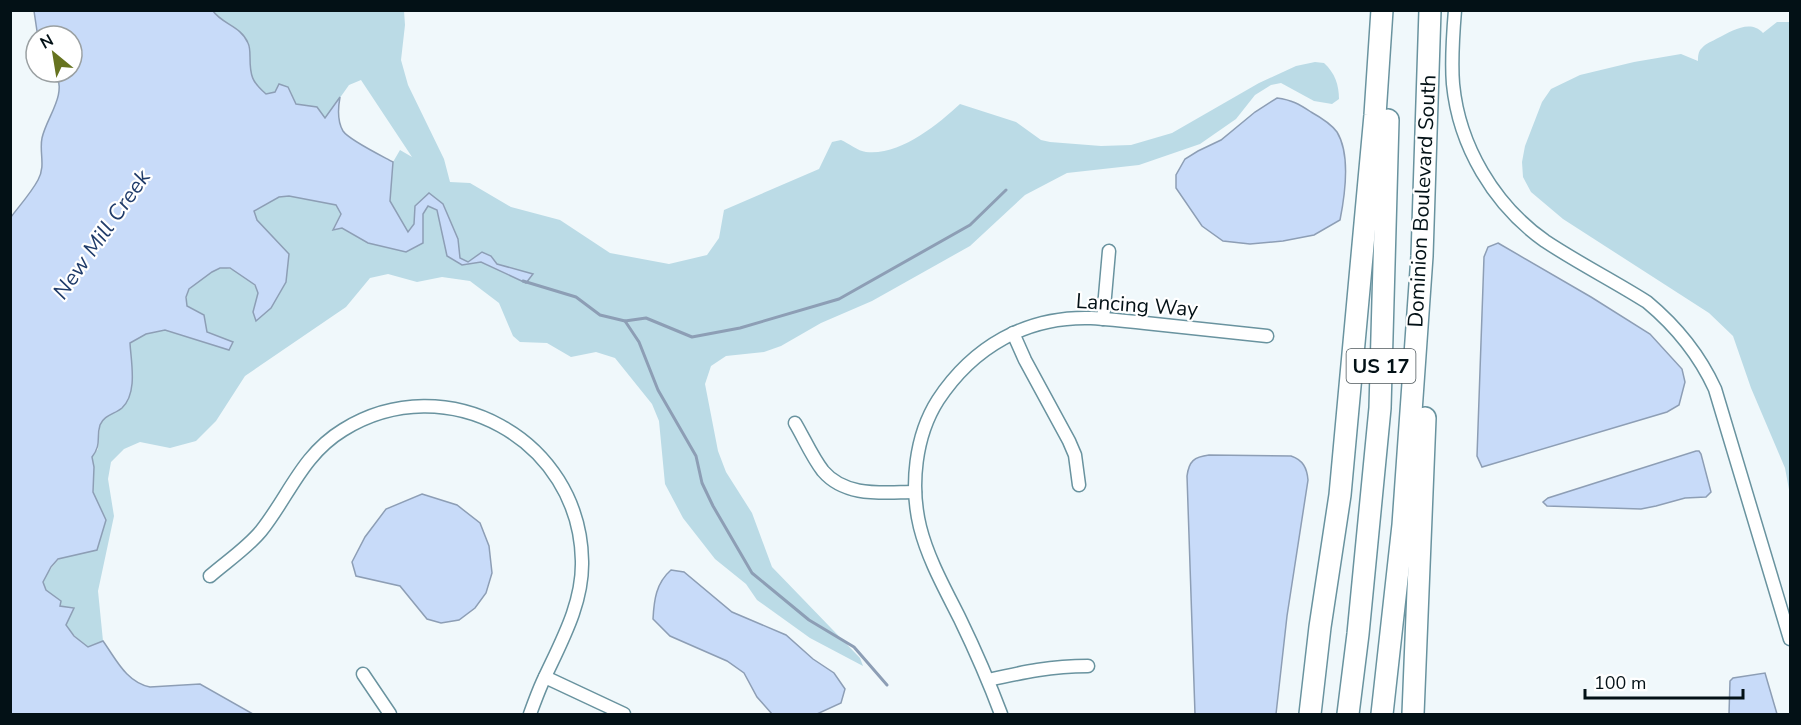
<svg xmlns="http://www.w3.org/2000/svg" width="1801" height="725" viewBox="0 0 1801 725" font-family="'Nunito Sans',sans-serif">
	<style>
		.green { fill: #bbdbe6 }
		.water { fill: #c8dbf9; stroke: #8d9eb5; stroke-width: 1.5 }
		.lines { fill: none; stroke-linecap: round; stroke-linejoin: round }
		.stream { stroke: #8d9eb5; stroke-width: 3 }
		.minor-casing { stroke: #69939f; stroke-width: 15 }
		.motorway-casing { stroke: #69939f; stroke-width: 24 }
		.minor { stroke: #fff; stroke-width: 12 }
		.motorway { stroke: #fff; stroke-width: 21 }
		.labels { text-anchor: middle; stroke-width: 4.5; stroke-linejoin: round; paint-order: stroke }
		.shield { fill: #fff; stroke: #4f585c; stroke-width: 1.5 }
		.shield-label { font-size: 20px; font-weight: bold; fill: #031116 }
		.street-label { font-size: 21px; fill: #031116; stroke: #fff }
		.water-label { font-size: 22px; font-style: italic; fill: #203c6a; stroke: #fff }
	</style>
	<rect width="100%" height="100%" fill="#f0f8fb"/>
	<g class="green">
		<path d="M213,11H404L405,25L401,60L408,85L444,159L450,182L470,183L511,207L560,220L610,253L669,264L707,255L719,238L724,210L819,169L832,142L841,140C848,143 858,151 866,152C900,156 937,125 960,104L1016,122L1041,140L1050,142L1101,146L1131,145L1172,133L1259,83L1296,66L1315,62L1324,63C1335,73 1339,85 1339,99L1332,104L1314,101L1281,83L1271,85L1255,95L1236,119L1200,144L1139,165L1067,173L1025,195L970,246L872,301L821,323L781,346L764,352L726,356L711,366L705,384L718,451L726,472L752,513L772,567L860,658L863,666L810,638L757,600L746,584L715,559L683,518L665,484L659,421L652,404L615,358L596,352L571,357L547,343L520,342L513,336L499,303L470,281L442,277L417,282L388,274L370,278L346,307L245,376L216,421L196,441L170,448L140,442L124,449L111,462L108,479L114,516L98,591L103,641L88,647C73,636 59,622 61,601L46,590L43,582C57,554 82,540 106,520L93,492L94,467L92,457L98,449L100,425L105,417L122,408L132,381L130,343L146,334L165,330L229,350L207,332L204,315L187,306C187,301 186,297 188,292C191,285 214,269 222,268C232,266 258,283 258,293C258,299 255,306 253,312L271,308L286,282L289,254L257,220L254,211L279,197L289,196L336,205L341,213L333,229L342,228L368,243H423V214L428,206L437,210L462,265L481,262L526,283L532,274L497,264L491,256L468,262L459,258L457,239L444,205L415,206L414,224L408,232L390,201L393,162L400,150L412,157L361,80L349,85L325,119L317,107L296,104L275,92L266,95C252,82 250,76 249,57C249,52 250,47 248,43C241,26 222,24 213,11Z"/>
		<path d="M1777,22H1790V495L1785,468L1751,388L1733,336L1709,313L1563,219L1531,192L1523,177L1522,162L1525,146L1542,102L1551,89L1580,75L1634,62L1681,54L1698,61C1698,57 1698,51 1702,48C1706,43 1713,41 1718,38C1732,31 1750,19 1763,33Z"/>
	</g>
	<g class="water">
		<path d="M34,11H213C222,24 241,26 248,43C250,47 250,52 250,57C250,76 252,82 266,94L275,92L279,84L288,87L296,104L317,107L325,118L340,97C338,108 337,121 343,131C349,140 382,156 393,162L390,201L408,232L414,224L415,206L429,193L443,204L458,239L460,258L468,262L482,252L491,256L497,264L533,274L526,283L481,262L462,265L447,256L437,210L428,206L423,214V243L406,252L368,243L342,228L333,230L341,214L336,205L289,196L279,197L254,211L257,220L289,254L286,282L271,308L256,321L253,312L258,293L255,285L230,268H220L212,272L189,289L186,297L187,306L204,315L207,332L233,342L229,350L165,330L146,334L130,343C131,362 138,393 122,408C115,414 104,415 100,425C96,438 102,444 92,457L94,467L93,492L106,520L97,550L58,559L51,567L43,582L46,590L61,601L60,606L74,608L66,625L74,636L88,647L103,641C116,659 126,682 150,687L200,684L253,714H11V217C20,205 31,193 38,180C46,166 39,152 42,138C47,116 67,96 56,72H72V36H39L37,31Z"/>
		<path d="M1277,98C1292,100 1299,104 1311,112C1320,117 1331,124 1337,132C1351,155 1345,195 1340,220L1314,235L1283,241L1250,244L1223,241L1202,226L1176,188V175L1185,159L1198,151L1221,140L1255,112Z"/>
		<path d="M1498,243L1591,297L1650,334L1682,369L1685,382L1679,405L1667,412L1482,467L1477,456L1484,257L1488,247Z"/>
		<path d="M1696,451H1699L1701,454L1711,492L1706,497L1685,498L1656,506L1641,509L1547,506L1543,502L1548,498Z"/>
		<path d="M1209,455L1291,456C1303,460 1307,468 1308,480L1287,616L1276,714H1195L1187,476C1189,461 1194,457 1209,455Z"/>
		<path d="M422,494L457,505L480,523L489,546L492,573L486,593L475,608L459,620L441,623L427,619L400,586L356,576L352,562L365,537L386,509Z"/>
		<path d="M671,570L684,572L732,612L786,635L813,659L834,673L845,689L841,703L817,714H772L757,697L744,673L727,661L670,636L653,619C654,600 656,583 671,570Z"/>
		<path d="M1765,673L1777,714H1729L1730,681L1733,678Z"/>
	</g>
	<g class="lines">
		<g class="stream">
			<path d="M523,281L576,297L600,315L625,321L639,342L658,390L696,456L702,483L713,506L752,573L809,620L854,647L887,685"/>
			<path d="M625,321L646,318L692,337L740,328L839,299L970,225L1006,190"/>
		</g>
		<defs>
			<g id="minor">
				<path d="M1455,10C1453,34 1451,60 1453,84C1459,146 1494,205 1545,241C1578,263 1614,281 1647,302C1677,327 1699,354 1715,389L1790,639"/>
				<path d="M1103,319L1109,251"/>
				<path d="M1013,333L1025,360L1069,441L1075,455L1079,485"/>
				<path d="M795,423C804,438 812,457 823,471C846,498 884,492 915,492"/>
				<path d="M210,576C226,562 247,548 261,531C289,496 302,455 343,430C446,366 580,439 582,561C583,604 561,642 543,681C538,692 534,703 530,714"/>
				<path d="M363,674L390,714"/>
				<path d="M545,677L624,714"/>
				<path d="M988,680C1024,672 1051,666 1088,666"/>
				<path d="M1001,714C989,682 975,650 960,619C945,589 928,559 920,527C910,486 915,436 938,400C973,347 1026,316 1091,318C1109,319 1127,321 1145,323C1186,327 1226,332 1267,336"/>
			</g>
			<g id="motorway">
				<path d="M1310,714L1320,627L1340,495L1375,115L1382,10"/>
				<path d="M1348,714L1358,634L1380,408L1388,120"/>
				<path d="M1382,714L1403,525L1422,256L1430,10"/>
				<path d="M1413,714L1425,418"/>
			</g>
		</defs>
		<use href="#minor" class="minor-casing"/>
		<use href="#motorway" class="motorway-casing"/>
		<use href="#minor" class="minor"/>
		<use href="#motorway" class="motorway"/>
	</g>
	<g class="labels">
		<rect class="shield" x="1346.5" y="349" width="69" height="34" rx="4.5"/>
		<g class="shield-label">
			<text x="1381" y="373">US 17</text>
		</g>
		<g class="street-label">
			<text transform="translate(1422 201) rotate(-87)" y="7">Dominion Boulevard South</text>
			<text transform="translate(1137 305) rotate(4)" y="7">Lancing Way</text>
		</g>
		<g class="water-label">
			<text transform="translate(101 234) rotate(-55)" y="8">New Mill Creek</text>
		</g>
	</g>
	<rect width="1801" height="725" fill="none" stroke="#031116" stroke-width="24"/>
	<g transform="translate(54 54) rotate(330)"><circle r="28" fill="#ffffff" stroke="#9aa0a2" stroke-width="1.5"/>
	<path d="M0-4.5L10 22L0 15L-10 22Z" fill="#66731f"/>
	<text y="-9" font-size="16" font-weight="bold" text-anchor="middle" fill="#031116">N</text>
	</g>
	<path d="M1585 689v9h158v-9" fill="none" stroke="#031116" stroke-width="3"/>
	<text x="1594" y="689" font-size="18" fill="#031116" stroke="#ffffff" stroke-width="4.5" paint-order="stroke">100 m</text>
</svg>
